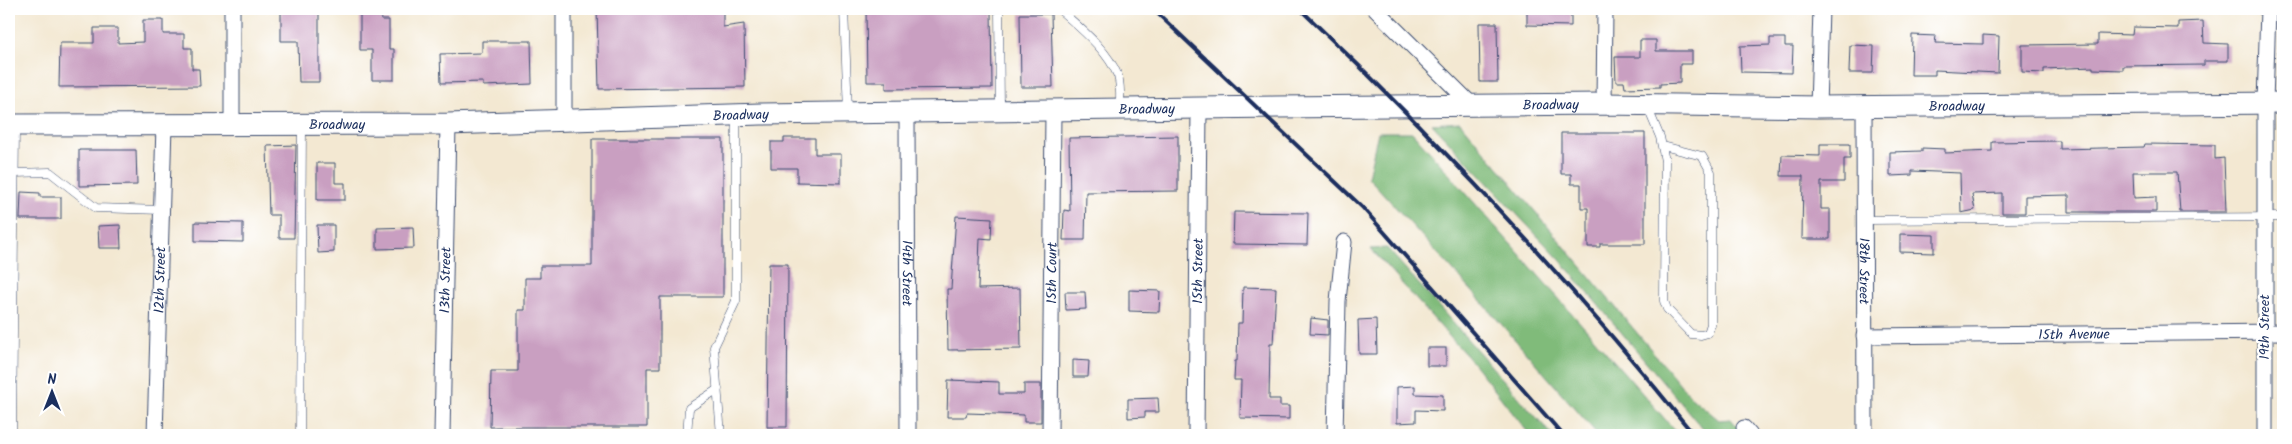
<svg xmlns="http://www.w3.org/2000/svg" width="2292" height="444" viewBox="0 0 2292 444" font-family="Kalam,sans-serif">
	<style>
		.forest { fill: #80bb7a; stroke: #4e756c }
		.building { fill: #c99fc1 }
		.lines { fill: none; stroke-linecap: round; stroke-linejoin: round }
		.lane-casing { stroke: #3b4b6f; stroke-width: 9 }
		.street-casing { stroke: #3b4b6f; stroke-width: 17 }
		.secondary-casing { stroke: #3b4b6f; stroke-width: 23 }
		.lane { stroke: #fff; stroke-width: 8 }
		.street { stroke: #fff; stroke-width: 15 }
		.secondary { stroke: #fff; stroke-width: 21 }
		.rail { stroke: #1b2f5e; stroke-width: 4 }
		.labels { text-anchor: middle; stroke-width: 4.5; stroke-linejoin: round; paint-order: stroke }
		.street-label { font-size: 14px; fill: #1b2f5e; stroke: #fff }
	</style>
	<rect width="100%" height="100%" fill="#fff"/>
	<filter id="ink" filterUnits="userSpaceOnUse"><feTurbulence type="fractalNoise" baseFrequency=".02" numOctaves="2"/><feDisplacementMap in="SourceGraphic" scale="10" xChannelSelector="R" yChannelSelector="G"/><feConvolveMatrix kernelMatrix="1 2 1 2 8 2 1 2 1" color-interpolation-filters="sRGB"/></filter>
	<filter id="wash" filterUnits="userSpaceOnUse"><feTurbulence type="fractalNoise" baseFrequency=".0096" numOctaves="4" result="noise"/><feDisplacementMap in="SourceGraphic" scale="20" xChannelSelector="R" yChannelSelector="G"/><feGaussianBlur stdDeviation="1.12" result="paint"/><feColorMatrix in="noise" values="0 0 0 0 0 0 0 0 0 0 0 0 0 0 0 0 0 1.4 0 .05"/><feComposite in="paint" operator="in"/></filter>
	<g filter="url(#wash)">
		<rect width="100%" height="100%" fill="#f3e8d2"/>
		<g class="forest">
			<path d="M1460,122L1690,396L1719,420L1731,419L1744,435H1708L1561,261L1432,124Z"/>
			<path d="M1378,132H1412L1679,435H1598L1482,302L1368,177Z"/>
			<path d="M1387,248L1552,435H1530L1475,365L1371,249Z"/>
		</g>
		<g id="blocks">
			<g class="building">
				<path d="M281,9H319V82H299L298,41H281Z"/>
				<path d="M360,9H380L381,20H389V49H394V80H372V50H360Z"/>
				<path d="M597,9H723V27L744,24L745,87L599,89Z"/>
				<path d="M866,9H991L992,88L886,89V82H867Z"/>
				<path d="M1527,9H1571V26L1527,25Z"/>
				<path d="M1020,14H1051L1053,87H1021Z"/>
				<path d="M143,20H163V34H184V48H192V69H199L200,86L59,87L60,43H94V28H118V43L143,42Z"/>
				<path d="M2203,21L2204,43L2228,44V61H2204V65L2123,66V70L2093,69V67L2044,69V73L2022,72V45L2098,44V34L2132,35L2133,27L2178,28V22Z"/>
				<path d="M1479,23H1497L1498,82H1480Z"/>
				<path d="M1912,35L1936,36L1935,43L1983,44V35L1999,36L1998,73L1935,70V75H1911Z"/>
				<path d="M1770,38H1785V46H1793L1792,73L1741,72L1740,46L1770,45Z"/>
				<path d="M1640,40H1656V51H1692V64H1680V83L1660,84V87L1625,88L1624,82H1616L1615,57H1640Z"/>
				<path d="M482,41H531L532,84L483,86V82L441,83L440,54L482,53Z"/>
				<path d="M1850,45L1874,46L1873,73H1849Z"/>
				<path d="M1561,133H1645V244H1600V247H1588V208H1581V184H1571V174H1561Z"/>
				<path d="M1178,136V191L1086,192L1085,240H1063L1064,210L1070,211L1069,138Z"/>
				<path d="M784,138H815V154H841V183L797,182V168H771V142H784Z"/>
				<path d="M592,139H723V297H660V368H647V427H490L491,371H518V310H525V278H540V266H592Z"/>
				<path d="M2060,141V149L2144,147L2145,144L2215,145V159L2224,158L2226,212H2180L2177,172H2133L2134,198L2156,197V212H2069V195L2025,196V213H2002V193L1972,194L1975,210L1961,213L1960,173L1912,171V175L1890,176V152L1922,151V148L1945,149V153L1992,151V142Z"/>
				<path d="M1820,144H1850V159H1844V182H1821V209H1830V239H1802L1803,176H1781L1782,155L1820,156Z"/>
				<path d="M296,145L294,238H279V215H269L267,146Z"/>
				<path d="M79,150H136L137,185L79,186Z"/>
				<path d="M317,163H335V183H345V200H317Z"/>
				<path d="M21,192L40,193V197H61V219H20Z"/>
				<path d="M1234,212L1308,213L1307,245L1233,244Z"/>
				<path d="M956,216L992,218L991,239L980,238L978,289L1020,288L1021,349L948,350L947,289H951Z"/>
				<path d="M195,222L243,223V242L195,241Z"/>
				<path d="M120,225L121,248H99L98,226Z"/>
				<path d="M317,225H334V252L318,253Z"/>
				<path d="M413,227L414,248L377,249V228Z"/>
				<path d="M1900,234L1934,235V253L1900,252Z"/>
				<path d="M769,264H788L787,427H767Z"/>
				<path d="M1243,287L1276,288L1273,344H1270L1269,399H1280V406H1289V419L1240,418L1241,380H1234L1235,361H1237L1238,323H1242Z"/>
				<path d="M1129,290L1160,291L1159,312L1129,311Z"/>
				<path d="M1065,292H1085L1086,309L1066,310Z"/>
				<path d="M1311,318L1328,320V335L1310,334Z"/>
				<path d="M1376,319L1377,354H1359L1358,320Z"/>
				<rect x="1427" y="348" width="19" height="18"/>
				<path d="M1073,360L1089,361L1088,377H1073Z"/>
				<path d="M948,380L999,382V394H1024V384H1041V422H1024V415L967,413L966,417H947Z"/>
				<path d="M1415,386V394L1443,395V411L1416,410V422L1397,423V387Z"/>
				<path d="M1158,398L1159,412H1145V417L1128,418V399Z"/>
			</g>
		</g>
	</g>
	<g filter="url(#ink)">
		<use href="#blocks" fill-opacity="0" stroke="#3b4b6f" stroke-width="1"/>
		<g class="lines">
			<defs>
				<g id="lane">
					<path d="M844,9L848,112"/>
					<path d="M999,9L1000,109"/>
					<path d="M1059,9C1080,28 1107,49 1118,76C1121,85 1120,98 1120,108"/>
					<path d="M1647,106L1660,137L1665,161L1664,301L1667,309L1691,334L1701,335L1708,333L1711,324V172L1702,156L1663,146"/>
					<path d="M15,173L50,172L96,208L162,210"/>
					<path d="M1864,220L2283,217"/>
					<path d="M12,435L15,127"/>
					<path d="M300,435L302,126"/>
					<path d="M687,435L689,408L718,389"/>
					<path d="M721,435L714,347L736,301V117"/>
				</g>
				<g id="street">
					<path d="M232,9V124"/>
					<path d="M1375,9L1474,107"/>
					<path d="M1604,104L1605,9"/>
					<path id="s1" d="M1864,106L1865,435"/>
					<path d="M1818,107L1821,9"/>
					<path id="s2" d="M907,112L908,435"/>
					<path d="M564,120V9"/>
					<path id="s3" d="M1864,336L2283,332"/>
					<path d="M1744,428L1750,435"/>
					<path id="s4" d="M155,435L164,125"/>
					<path id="s5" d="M442,435L448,124"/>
					<path id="s6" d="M1050,435L1053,111"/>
					<path id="s7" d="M1196,435L1199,108"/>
					<path d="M1335,435L1338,301L1344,242"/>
					<path d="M2265,435V102L2268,9"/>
				</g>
				<g id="secondary">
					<path id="s8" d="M9,125L448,124L761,114L1276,107L1604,104L1818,107L2283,103"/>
				</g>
			</defs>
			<use href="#lane" class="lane-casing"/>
			<use href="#street" class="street-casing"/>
			<use href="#secondary" class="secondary-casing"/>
			<use href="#lane" class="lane"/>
			<use href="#street" class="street"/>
			<use href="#secondary" class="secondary"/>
			<g class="rail">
				<path d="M1153,9L1362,207L1563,435"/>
				<path d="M1300,9C1441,142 1572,284 1694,435"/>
			</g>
		</g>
	</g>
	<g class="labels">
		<g class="street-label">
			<text dy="5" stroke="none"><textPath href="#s8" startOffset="1542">Broadway</textPath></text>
			<text dy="5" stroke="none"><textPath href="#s8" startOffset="1948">Broadway</textPath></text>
			<text dy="5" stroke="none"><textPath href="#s8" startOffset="1138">Broadway</textPath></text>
			<text dy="5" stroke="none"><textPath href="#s8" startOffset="732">Broadway</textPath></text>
			<text dy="5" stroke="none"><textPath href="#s8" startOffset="328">Broadway</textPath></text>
			<text dy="5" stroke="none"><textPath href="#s1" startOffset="165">18th Street</textPath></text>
			<text dy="5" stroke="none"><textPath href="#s7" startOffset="164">15th Street</textPath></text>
			<text dy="5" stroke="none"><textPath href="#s6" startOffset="162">15th Court</textPath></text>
			<text dy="5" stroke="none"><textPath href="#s2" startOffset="161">14th Street</textPath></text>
			<text dy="5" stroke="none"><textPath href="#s5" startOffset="155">13th Street</textPath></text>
			<text dy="5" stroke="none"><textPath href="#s4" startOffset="155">12th Street</textPath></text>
			<text transform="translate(2264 327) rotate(-90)" y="5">19th Street</text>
			<text dy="5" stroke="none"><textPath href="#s3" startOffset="210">15th Avenue</textPath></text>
		</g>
	</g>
	<rect width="2292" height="444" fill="none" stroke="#fff" stroke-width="30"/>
	<g transform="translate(52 392)" stroke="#ffffff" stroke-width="4" paint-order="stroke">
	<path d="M0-4L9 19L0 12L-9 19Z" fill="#1b2f5e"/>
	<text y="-8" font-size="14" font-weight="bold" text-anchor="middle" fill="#1b2f5e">N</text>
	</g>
</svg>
